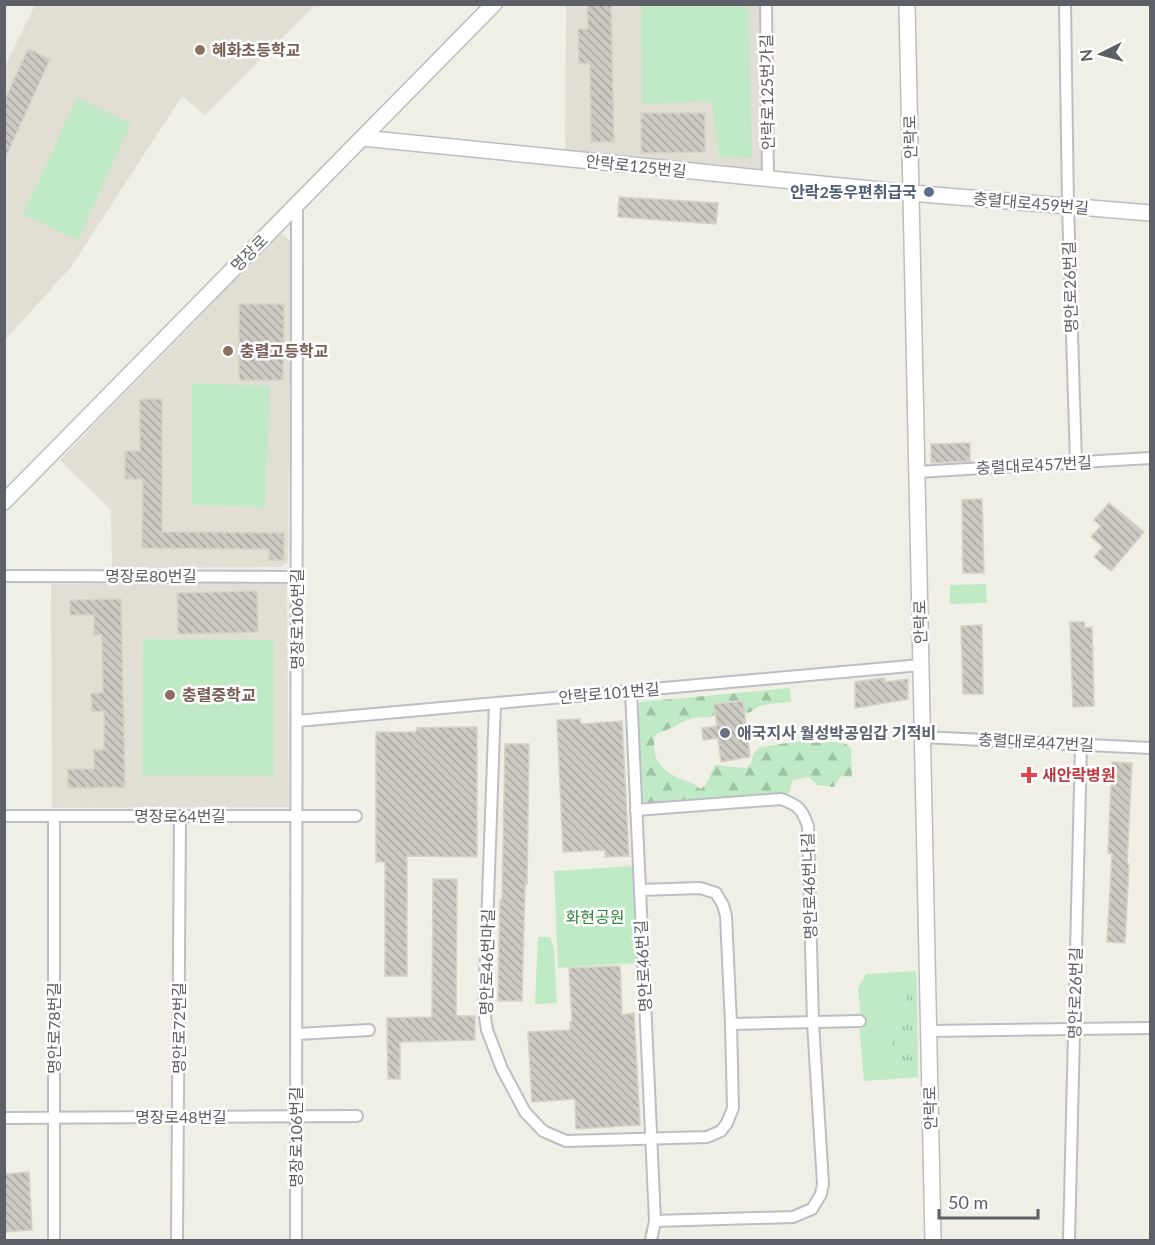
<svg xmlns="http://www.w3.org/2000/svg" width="1155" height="1245" viewBox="0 0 1155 1245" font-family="Lato,'Noto Sans KR',sans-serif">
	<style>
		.education { fill: #e1dfd4 }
		.grass { fill: url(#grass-tufts) }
		.forest { fill: url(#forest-firs) }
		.park { fill: #c0eac5 }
		.building { fill: url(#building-back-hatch); stroke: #d6d2c3; stroke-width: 1.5 }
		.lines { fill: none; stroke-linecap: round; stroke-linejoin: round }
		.street-casing { stroke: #bdbec5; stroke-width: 14 }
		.secondary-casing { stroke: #bbbdc4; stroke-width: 18 }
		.street { stroke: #fff; stroke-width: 10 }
		.secondary { stroke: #fff; stroke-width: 15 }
		.education-dot { fill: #8d6e63; stroke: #fff; stroke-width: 2 }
		.service-dot { fill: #5c6f8a; stroke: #fff; stroke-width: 2 }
		.worship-dot { fill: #6b7280; stroke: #fff; stroke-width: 2 }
		.health-dot { fill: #e0444e; stroke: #fff; stroke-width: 2 }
		.labels { text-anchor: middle; stroke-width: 5; stroke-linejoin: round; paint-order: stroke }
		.education-label { font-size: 16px; font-weight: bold; fill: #785e54; stroke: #fff; text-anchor: start }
		.street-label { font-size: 16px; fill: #5d6067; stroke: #fff }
		.service-label { font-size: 16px; font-weight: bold; fill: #4e5e75; stroke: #fff; text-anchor: end }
		.worship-label { font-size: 16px; font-weight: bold; fill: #5b616d; stroke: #fff; text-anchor: start }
		.health-label { font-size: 16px; font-weight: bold; fill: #be3a42; stroke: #fff; text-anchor: start }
		.park-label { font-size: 16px; fill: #2e853c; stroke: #fff }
	</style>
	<defs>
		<pattern id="grass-tufts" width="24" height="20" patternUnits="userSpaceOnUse" patternTransform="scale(1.5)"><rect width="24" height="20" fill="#c0eac5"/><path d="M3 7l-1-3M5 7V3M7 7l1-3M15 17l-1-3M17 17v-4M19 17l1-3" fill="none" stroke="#9fc1a4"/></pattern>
		<pattern id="forest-firs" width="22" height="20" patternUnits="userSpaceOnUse" patternTransform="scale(1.5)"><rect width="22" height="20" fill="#c0eac5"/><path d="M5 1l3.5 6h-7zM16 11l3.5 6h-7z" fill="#9fc1a4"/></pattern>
		<pattern id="building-back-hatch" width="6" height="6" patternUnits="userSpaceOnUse" patternTransform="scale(1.5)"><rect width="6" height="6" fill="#ccc9c2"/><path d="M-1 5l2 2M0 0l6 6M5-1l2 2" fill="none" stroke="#a9a7a1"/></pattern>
	</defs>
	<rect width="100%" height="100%" fill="#f0efe5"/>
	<g class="education">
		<path d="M35,5H315L205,115L182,96L71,267L5,340L4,68Z"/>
		<path d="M566,5H759L761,173L565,153Z"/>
		<path d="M281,233L291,242L288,562L281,567L112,568L111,510L60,460Z"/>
		<path d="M287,583L289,807L52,808L51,584Z"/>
	</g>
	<path class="grass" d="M910,983H917L918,1077L895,1079L891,1027L900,1022Z"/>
	<path class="forest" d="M790,688L791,702C781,703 770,703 760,706C755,708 753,712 747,713L745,711L743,701L714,704V716C708,718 702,717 695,718C688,719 683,722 677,725C670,729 663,731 655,735C651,760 660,770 683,780C690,783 695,783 700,789C711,784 709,773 715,765L746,768L751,763L754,753L760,747L801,741L809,743L837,742L846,744L851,748L852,777L841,776L834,787L817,785L809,777L793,780L788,796L639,808L636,717L640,702Z"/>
	<g class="park">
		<path d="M641,5H748L752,158L719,157L712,101L642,104Z"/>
		<path d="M77,98L131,123L78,240L23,215Z"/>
		<path d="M192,383L270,386L265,507L192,505Z"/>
		<path d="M986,584L987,603L950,604V585Z"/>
		<path d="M143,639L274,640V776L142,775Z"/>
		<path d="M633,866L637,963L558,968L554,871Z"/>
		<path d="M538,937H550L554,948L557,1003L535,1004Z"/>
		<path d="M916,971L917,983H910L900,1022L891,1027L895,1079L864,1081L859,1023L861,1017L858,988L866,974Z"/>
	</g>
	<g class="building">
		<path d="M587,4H611L614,142H591L590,63L579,64L578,29H588Z"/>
		<path d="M28,49L50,59L4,161V102Z"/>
		<path d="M641,113H705V152L641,153Z"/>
		<path d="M619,197L718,203L716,224L618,217Z"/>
		<path d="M239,304H284L283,380H239Z"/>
		<path d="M140,399H162V532L284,533V560H269V549L142,548L143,479H125V451H140Z"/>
		<path d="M970,443V461L931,463V444Z"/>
		<path d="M982,499L984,573H963L962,500Z"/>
		<path d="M1109,503L1144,532L1111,571L1094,557L1103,547L1091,537L1101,526L1094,520Z"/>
		<path d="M257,591L258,632L178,634L177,593Z"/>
		<path d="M121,599L125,787L68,788V769H94V750H104V711L92,712L91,693H103L102,635H94V615H70V600Z"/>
		<path d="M1070,622H1084L1085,628L1092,627L1094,706L1073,707Z"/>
		<path d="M982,625L983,694H963L961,626Z"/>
		<path d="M884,678L885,682L908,679V699L855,708V682Z"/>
		<path d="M743,701L750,757L721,762L718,738L703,740L702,728L717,726L714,704Z"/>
		<path d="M580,719L581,724L622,721L629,856L605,857V850L563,852L557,720Z"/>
		<path d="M456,727H477V857L407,856V976H385V862H376V732H416L417,728Z"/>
		<path d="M505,744H529L527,884H525L522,1001H498L500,900H502Z"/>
		<path d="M1112,762L1132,763L1127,864H1129L1125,943L1107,942L1112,854L1108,853Z"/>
		<path d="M433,879H457L456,1016H475V1040L400,1042V1079H388L387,1018L432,1017Z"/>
		<path d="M620,966L622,1015L634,1013L640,1125L576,1129L575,1099L532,1102L528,1032L570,1030V1022H572L569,968Z"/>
		<path d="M29,1172L32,1230L4,1232V1174Z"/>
	</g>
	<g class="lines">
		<defs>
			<g id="street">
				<path d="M766,4L768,179"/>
				<path d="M1065,4L1068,206L1076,462"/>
				<path d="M917,472L1150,458"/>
				<path d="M4,576L297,577"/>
				<path d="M631,691L655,1221L651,1240"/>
				<path d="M495,704L484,1010L487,1030L502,1069L525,1112L543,1131L566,1141L707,1137L721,1131L727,1123L733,1108L731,1024L726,916L723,905L716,893L700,888L640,890"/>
				<path d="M297,721L921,665"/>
				<path d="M922,737L1150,748"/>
				<path d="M636,810L781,799C798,805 802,809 808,826L813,1023L823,1184L821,1194L812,1209L793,1217L655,1221"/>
				<path d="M4,816H356"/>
				<path d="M54,816V1240"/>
				<path d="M731,1024L860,1021"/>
				<path d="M929,1031L1150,1028"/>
				<path d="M297,1034L369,1030"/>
				<path d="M4,1118L357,1116"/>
				<path d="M177,1240L180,816"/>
				<path d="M296,1240L297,204"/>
				<path d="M1069,1240L1081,745"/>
			</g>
			<g id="secondary">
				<path d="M907,4L933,1240"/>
				<path d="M362,138L911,193L1150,213"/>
				<path d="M4,502L494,4"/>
			</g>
		</defs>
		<use href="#street" class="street-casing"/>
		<use href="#secondary" class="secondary-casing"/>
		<use href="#street" class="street"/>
		<use href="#secondary" class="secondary"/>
	</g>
	<g class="education-dot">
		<circle cx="200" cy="50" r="6"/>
		<circle cx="228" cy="351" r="6"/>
		<circle cx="170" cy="695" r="6"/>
	</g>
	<circle class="service-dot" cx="929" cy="192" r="6"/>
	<circle class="worship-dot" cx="725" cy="733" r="6"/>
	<path class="health-dot" d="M1026 766h6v6h6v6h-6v6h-6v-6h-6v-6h6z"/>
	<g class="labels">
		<g class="education-label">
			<text x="212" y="56">혜화초등학교</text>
			<text x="240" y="357">충렬고등학교</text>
			<text x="182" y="701">충렬중학교</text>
		</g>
		<g class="street-label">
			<text transform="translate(767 92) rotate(-91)" y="6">안락로125번가길</text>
			<text transform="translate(910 137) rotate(-91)" y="6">안락로</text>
			<text transform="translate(636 166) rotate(6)" y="6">안락로125번길</text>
			<text transform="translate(1031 203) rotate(5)" y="6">충렬대로459번길</text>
			<text transform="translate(249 253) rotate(-45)" y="6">명장로</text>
			<text transform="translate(1070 287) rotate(-92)" y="6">명안로26번길</text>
			<text transform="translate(1034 465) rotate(-3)" y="6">충렬대로457번길</text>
			<text x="151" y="582">명장로80번길</text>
			<text transform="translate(297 619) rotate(-90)" y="6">명장로106번길</text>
			<text transform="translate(920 622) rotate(-91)" y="6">안락로</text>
			<text transform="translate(609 693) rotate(-5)" y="6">안락로101번길</text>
			<text transform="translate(1036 742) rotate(3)" y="6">충렬대로447번길</text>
			<text x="180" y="822">명장로64번길</text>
			<text transform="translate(809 886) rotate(-92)" y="6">명안로46번나길</text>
			<text transform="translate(487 962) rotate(-89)" y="6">명안로46번마길</text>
			<text transform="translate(643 966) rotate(-93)" y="6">명안로46번길</text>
			<text transform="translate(1075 993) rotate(-89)" y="6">명안로26번길</text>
			<text transform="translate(54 1028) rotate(-90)" y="6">명안로78번길</text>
			<text transform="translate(179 1028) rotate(-90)" y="6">명안로72번길</text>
			<text transform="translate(930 1108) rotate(-91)" y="6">안락로</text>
			<text x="181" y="1123">명장로48번길</text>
			<text transform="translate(296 1137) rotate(-90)" y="6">명장로106번길</text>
		</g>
		<g class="service-label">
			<text x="917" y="198">안락2동우편취급국</text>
		</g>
		<g class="worship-label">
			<text x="737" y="739">애국지사 월성박공임갑 기적비</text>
		</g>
		<g class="health-label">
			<text x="1042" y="781">새안락병원</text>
		</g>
		<g class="park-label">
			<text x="595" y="923">화현공원</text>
		</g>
	</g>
	<rect width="1155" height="1245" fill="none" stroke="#5d6067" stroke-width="12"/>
	<g transform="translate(1101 54) rotate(264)" stroke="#ffffff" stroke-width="4.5" paint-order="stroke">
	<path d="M0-4.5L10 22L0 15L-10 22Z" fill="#5d6067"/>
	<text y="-9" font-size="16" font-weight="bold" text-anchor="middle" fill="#5d6067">N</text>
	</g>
	<path d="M939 1209v9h99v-9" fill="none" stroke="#5d6067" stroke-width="3"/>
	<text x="948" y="1209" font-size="18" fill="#5d6067" stroke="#ffffff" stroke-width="4.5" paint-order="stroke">50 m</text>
</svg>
